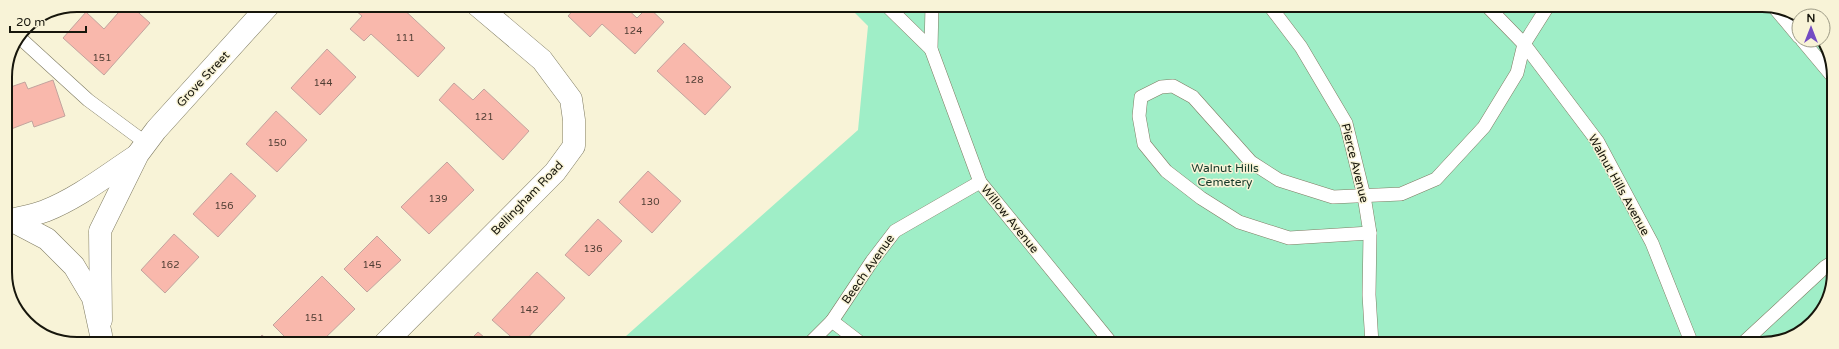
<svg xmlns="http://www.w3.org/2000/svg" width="1839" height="349" viewBox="0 0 1839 349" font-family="'Varela Round',sans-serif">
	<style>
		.green { fill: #9feec7 }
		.building { fill: #f9b8ac; stroke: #c2a49e }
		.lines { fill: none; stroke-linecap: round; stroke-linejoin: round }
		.lane-casing { stroke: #7f7b62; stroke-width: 14 }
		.street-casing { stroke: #7f7b62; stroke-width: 23 }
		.secondary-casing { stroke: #7f7b62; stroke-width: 23 }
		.primary-casing { stroke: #7f7b62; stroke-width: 23 }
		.lane { stroke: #fff; stroke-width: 13 }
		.street { stroke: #fff; stroke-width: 22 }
		.secondary { stroke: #fff; stroke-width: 22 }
		.primary { stroke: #fff; stroke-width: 22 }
		.labels { text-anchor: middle; stroke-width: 3; stroke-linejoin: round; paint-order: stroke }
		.number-label { font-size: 10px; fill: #503e34 }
		.street-label { font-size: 12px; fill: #17160c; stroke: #f8f3d7 }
		.park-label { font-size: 12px; fill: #163a2a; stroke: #f8f3d7 }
		.rim { fill: none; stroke: #17160c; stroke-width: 2 }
	</style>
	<rect width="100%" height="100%" fill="#f8f3d7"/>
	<path class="green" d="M847,5L1772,6L1799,19V40H1820L1833,63V282L1810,326L1766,344H617L858,130L868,26Z"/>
	<g class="building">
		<path d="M125,5H130L150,23L104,75L63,38L86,12L104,29Z"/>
		<path d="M358,5H399L445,48L418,77L371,34L364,41L350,29L362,16L354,9Z"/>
		<path d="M578,5H623L637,18L648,7L664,22L635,54L602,24L590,37L568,16Z"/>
		<path d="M684,43L731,87L705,115L657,71Z"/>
		<path d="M327,49L356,77L320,115L291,88Z"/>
		<path d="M53,80L65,116L34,127L32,121L6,131L5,89L25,82L28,89Z"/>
		<path d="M454,83L473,100L484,89L529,131L503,160L439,100Z"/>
		<path d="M276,111L307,140L277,172L246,144Z"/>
		<path d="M447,162L474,190L429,234L401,207Z"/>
		<path d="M648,171L681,201L652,233L619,202Z"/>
		<path d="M231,173L256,196L218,237L193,214Z"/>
		<path d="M598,219L622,241L589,276L565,255Z"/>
		<path d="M174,234L199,257L165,293L141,270Z"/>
		<path d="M377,236L401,260L367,292L344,269Z"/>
		<path d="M537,272L565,298L523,343H518L492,320Z"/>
		<path d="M322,276L355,309L320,343H291L273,325Z"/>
		<path d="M478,332L491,343H467Z"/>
		<path d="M262,335L271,343H254Z"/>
	</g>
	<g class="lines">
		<defs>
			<g id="lane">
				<path d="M886,5L931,49"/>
				<path d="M932,5L931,49L980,182L1112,344"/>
				<path d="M1269,5L1301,47L1346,123L1364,196L1370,233L1369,295L1372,344"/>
				<path d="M1487,6L1524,44L1598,142L1652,243L1692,344"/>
				<path d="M1773,6L1799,37"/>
				<path d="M19,37L88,100L146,143"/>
				<path d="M1802,40L1833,77"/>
				<path d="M1370,233L1289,238L1239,222L1201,198L1166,171L1144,144L1139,116L1141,97L1161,87L1173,86L1193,97L1251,162L1279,180L1333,197L1401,194L1436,179L1484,127L1517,73L1524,44L1548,6"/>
				<path d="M832,321L862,344"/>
				<path d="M809,344L832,321L872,261L895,231L980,182"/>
				<path d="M1742,344L1825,267L1833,262"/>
			</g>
			<path id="street" d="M385,343L555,172L574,146V120L571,99L542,60L477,5"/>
			<g id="secondary">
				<path d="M12,220C23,217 34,215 45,211C78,198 107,175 136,156"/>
				<path d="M101,320L100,231L138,154L156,130L269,5"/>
			</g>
			<path id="primary" d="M7,218L47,239L74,266L93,298L101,335V343"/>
		</defs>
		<use href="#lane" class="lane-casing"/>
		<use href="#street" class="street-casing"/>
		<use href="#secondary" class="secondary-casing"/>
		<use href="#primary" class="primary-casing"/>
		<use href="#lane" class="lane"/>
		<use href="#street" class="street"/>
		<use href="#secondary" class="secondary"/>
		<use href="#primary" class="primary"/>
	</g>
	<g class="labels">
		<g class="number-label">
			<text x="633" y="34">124</text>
			<text x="405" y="41">111</text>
			<text x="102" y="61">151</text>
			<text x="694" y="83">128</text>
			<text x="323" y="86">144</text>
			<text x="484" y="120">121</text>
			<text x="277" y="146">150</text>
			<text x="438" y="202">139</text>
			<text x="650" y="205">130</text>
			<text x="224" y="209">156</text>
			<text x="593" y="252">136</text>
			<text x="170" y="268">162</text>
			<text x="372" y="268">145</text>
			<text x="529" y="313">142</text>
			<text x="314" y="321">151</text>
		</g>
		<g class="street-label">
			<text transform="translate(203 79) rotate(-47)" y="4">Grove Street</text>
			<text transform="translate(1355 163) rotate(76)" y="4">Pierce Avenue</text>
			<text transform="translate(1619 185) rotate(61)" y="4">Walnut Hills Avenue</text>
			<text transform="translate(527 198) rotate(-46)" y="4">Bellingham Road</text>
			<text transform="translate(1010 219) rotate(51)" y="4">Willow Avenue</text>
			<text transform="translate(868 269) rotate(-55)" y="4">Beech Avenue</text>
		</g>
		<g class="park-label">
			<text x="1225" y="172">Walnut Hills<tspan x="1225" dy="14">Cemetery</tspan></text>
		</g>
	</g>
	<path d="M0 0H1839V349H0ZM77 12H1762A65 65 0 0 1 1827 77V272A65 65 0 0 1 1762 337H77A65 65 0 0 1 12 272V77A65 65 0 0 1 77 12Z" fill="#f8f3d7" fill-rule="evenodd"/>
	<path class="rim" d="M77 12H1762A65 65 0 0 1 1827 77V272A65 65 0 0 1 1762 337H77A65 65 0 0 1 12 272V77A65 65 0 0 1 77 12Z"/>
	<g transform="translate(1811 28)"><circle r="19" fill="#f8f3d7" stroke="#9e9b86"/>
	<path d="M0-3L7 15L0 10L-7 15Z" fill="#734bc3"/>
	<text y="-6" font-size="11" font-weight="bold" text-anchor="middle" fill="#17160c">N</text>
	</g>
	<path d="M10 26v6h76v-6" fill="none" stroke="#17160c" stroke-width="2"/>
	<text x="16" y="26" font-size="12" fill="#17160c" stroke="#f8f3d7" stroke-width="3" paint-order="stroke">20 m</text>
</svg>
